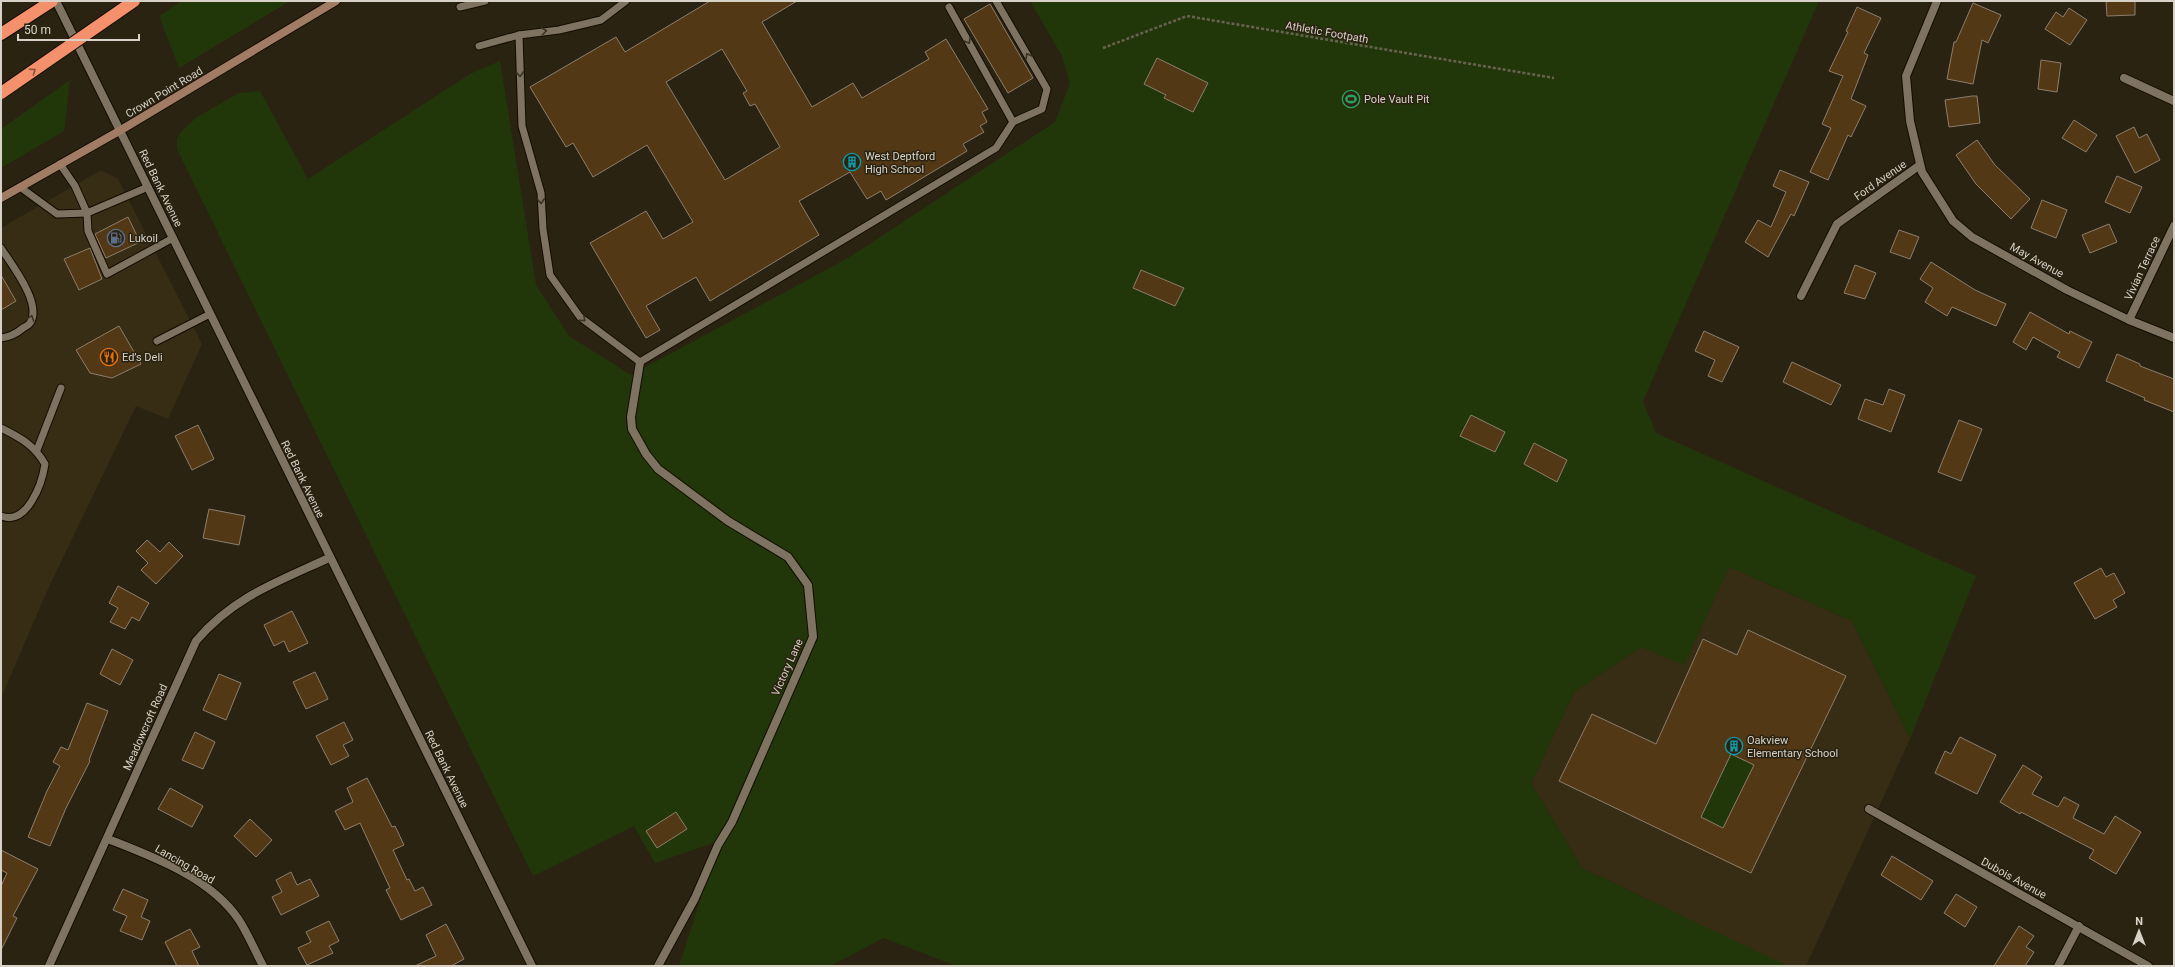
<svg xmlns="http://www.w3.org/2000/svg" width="2175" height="967" viewBox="0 0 2175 967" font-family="Roboto,sans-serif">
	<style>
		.built { fill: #372c14 }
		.green { fill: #223709 }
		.building { fill: #523815; stroke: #8d7e6d; fill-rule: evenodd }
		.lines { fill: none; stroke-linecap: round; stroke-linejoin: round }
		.service-casing { stroke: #140c01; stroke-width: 9 }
		.minor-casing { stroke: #140c01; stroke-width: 10 }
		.tertiary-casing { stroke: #140c01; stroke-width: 10 }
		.secondary-casing { stroke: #140c01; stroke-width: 10 }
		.motorway-casing { stroke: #140c01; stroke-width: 14 }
		.path { stroke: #696253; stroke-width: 2.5; stroke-dasharray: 3 2; stroke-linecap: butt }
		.service { stroke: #7d7360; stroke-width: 7 }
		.minor { stroke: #7d7360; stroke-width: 8 }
		.tertiary { stroke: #7d7360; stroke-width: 8 }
		.secondary { stroke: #a17c64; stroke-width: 8 }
		.motorway { stroke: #f4916c; stroke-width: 12 }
		.motorway-bridge-casing { stroke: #140c01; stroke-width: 14; stroke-linecap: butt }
		.motorway-bridge { stroke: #f4916c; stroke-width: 12 }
		.oneway { stroke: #3b3322 }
		.oneway2 { stroke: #85543a }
		.labels { text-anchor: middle; stroke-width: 3; stroke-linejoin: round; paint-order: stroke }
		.street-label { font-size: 11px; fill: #d7d1c7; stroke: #2b2312 }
		.poi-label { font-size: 11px; fill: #d7d1c7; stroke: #2b2312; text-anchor: start }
	</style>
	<rect width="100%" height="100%" fill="#2b2312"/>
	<g class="built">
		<path d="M101,170L118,179L202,344L168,419L136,406L47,591L1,698V228Z"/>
		<path d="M1729,567L1852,621L1910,739L1806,966H1787L1582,868L1531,783L1574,692L1641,647L1684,664Z"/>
	</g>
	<g class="green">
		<path d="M182,1H290L179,68L159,16Z"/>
		<path d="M1030,1H1819L1643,401L1656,433L1976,576L1910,739L1852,621L1729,567L1684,665L1641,647L1574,692L1531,783L1582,868L1788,966H956L884,938L830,966H679L719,841L655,863L634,826L533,876L177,149V139L181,132L197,117L239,93L260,91L308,179L470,74L500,61L536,285L569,336L631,375L850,257L1055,122L1070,83L1062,56Z"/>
		<path d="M70,80L64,131L1,168V129Z"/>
		<path d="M1731,754L1754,765L1723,828L1701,817Z"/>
	</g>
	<g class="building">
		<path d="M710,1H797L762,22L812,107L853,83L862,98L929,59L925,52L946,39L988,109L982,112L987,122L980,126L984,132L963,144L967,151L886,200L881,191L867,199L850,172L799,201L819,235L710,301L696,277L646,306L660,330L646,338L590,243L646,211L663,239L693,222L647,145L593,177L573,143L566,147L530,87L616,37L625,52ZM722,49L747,91L743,93L750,106L755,104L780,147L725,180L666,82Z"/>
		<path d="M2106,1H2135V15L2107,16Z"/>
		<path d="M1973,3L2001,15L1988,43L1982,40L1973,84L1947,79L1954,42H1956Z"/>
		<path d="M990,4L1033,78L1008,93L964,19Z"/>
		<path d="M1857,7L1881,18L1864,53L1868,55L1851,99L1866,106L1851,137L1848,135L1828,180L1810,172L1831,128L1822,124L1843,76L1829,71L1848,32L1846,31Z"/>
		<path d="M2069,8L2087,20L2070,45L2045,29L2056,12L2063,17Z"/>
		<path d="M1157,58L1208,83L1193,112L1164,98L1166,95L1144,84Z"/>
		<path d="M2041,60L2061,63L2057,92L2038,89Z"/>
		<path d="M1972,96H1977L1980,123L1949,127L1945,100Z"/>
		<path d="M2074,120L2097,135L2086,152L2062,138Z"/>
		<path d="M2134,127L2139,138L2147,134L2160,160L2135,173L2116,136Z"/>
		<path d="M1977,140L1995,165L2030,199L2011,219L1976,184L1956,155Z"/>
		<path d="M1780,170L1809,182L1794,216L1791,214L1768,257L1745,242L1758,220L1771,227L1786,192L1773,186Z"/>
		<path d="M2117,176L2142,187L2130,213L2105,202Z"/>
		<path d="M2042,200L2067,210L2056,238L2031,228Z"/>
		<path d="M128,217L140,242L106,258L95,234Z"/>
		<path d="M2109,224L2117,242L2090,253L2082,235Z"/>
		<path d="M1899,230L1919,237L1910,259L1890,252Z"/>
		<path d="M90,248L102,279L79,290L64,259Z"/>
		<path d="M1931,262L1975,290L2006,304L1996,326L1952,307L1947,316L1925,302L1933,288L1920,279Z"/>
		<path d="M1855,265L1876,273L1865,299L1844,293Z"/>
		<path d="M1141,270L1184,288L1175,306L1133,288Z"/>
		<path d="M1,275L16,301L1,310Z"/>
		<path d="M2030,312L2069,334L2070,331L2092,342L2079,368L2057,357L2060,352L2033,337L2026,350L2013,342Z"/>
		<path d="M119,326L141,364L112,378L90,373L76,350Z"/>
		<path d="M1704,331L1739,347L1722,382L1708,376L1715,360L1695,351Z"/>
		<path d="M2117,354L2140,364V366L2174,379V412L2144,400L2145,398L2106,381Z"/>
		<path d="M1792,362L1841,385L1831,405L1783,382Z"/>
		<path d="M1889,389L1905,395L1891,432L1858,419L1865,399L1883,405Z"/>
		<path d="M1471,415L1505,432L1495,452L1460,436Z"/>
		<path d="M1959,420L1982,429L1961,481L1938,472Z"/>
		<path d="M198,425L214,459L192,470L175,436Z"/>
		<path d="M1534,443L1567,460L1557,482L1524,464Z"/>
		<path d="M209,509L245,516L239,545L203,538Z"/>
		<path d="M147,540L160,552L169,542L183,556L156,584L141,570L148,563L136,551Z"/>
		<path d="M2101,568L2106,577L2114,573L2125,593L2113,600L2117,607L2095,619L2074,583Z"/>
		<path d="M118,586L149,603L139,621L132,617L125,629L110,622L118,608L109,603Z"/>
		<path d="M292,611L308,643L289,652L284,641L274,646L264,625Z"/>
		<path d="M1748,630L1846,676L1751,873L1559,781L1592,714L1656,744L1703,639L1737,655ZM1731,754L1754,765L1723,828L1701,817Z"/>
		<path d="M112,649L133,660L120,685L100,674Z"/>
		<path d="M315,672L328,699L306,709L293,682Z"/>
		<path d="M219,674L241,683L226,720L203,710Z"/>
		<path d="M87,703L108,711L89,760L90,761L66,808L50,846L28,837L47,791L60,766L53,762L61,747L68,750Z"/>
		<path d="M344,722L353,740L343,745L349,756L331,765L316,736Z"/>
		<path d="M195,732L215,742L203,769L182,760Z"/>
		<path d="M1960,737L1996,755L1977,794L1935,773L1945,751L1951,754Z"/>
		<path d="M2023,765L2042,777L2032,794L2058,807L2064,797L2079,805L2073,818L2104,834L2115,816L2141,832L2116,874L2089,858L2094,850L2021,812L2020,814L2000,802Z"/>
		<path d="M367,778L392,827L395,826L404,845L393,850L407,880L409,879L415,891L423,887L432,905L401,920L386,890L390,888L360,823L345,830L335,811L353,802L347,788Z"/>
		<path d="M170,788L203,806L192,827L158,809Z"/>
		<path d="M676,812L687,829L657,848L646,831Z"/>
		<path d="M250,819L272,840L256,857L234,836Z"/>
		<path d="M1,850L38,869L13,916L17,918L1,950V886L7,873L1,870Z"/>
		<path d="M1892,856L1933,881L1921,900L1881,875Z"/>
		<path d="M291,872L297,885L310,879L319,896L281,915L272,897L282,892L276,880Z"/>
		<path d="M123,889L148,900L141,917L150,921L142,940L120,931L127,916L113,910Z"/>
		<path d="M1956,894L1977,907L1965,927L1944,913Z"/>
		<path d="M329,921L339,941L329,946L333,953L307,965L298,948L311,942L306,932Z"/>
		<path d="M446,924L464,959L451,966H415L436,956L426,935Z"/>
		<path d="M2019,926L2034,936L2026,947L2034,952L2025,966H1994Z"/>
		<path d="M190,929L200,947L192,951L199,966H177L165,942Z"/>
	</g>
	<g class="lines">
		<defs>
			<g id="service">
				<path d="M460,7L485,1"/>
				<path d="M949,7L1013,122L1042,109L1047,89L996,1"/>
				<path d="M519,35L522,126L541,193L543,229L550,275L580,317L640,362L996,148L1013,122"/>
				<path d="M479,46L519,35L559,30L601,20L626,1"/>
				<path d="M20,187L57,214L87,213L75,186L60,164"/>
				<path d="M148,187L87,213L88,231L107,274L173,238"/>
				<path d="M1,248C11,264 43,304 30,323C29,325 25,327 23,328C16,334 10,337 1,338"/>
				<path d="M157,341L210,314"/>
				<path d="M1,428C21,438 34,445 45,464C42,484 27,526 1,516"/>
				<path d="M37,450L61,388"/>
			</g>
			<g id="minor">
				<path d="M1937,1L1906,76L1910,121L1922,172L1953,221L1972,237L2067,290L2129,320L2174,338"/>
				<path d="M2124,78L2174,101"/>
				<path d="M1801,296L1837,224L1920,165"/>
				<path d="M2129,320L2174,226"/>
				<path d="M640,362L631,417L632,429L646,454L658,469L728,521L788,557L808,585L813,637L732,822L718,845L695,898L658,966"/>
				<path d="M1869,809L2148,966"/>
				<path d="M108,839C153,857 210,877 239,920C248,934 255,951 263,966"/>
				<path d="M49,966L196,641C233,597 279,581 329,558"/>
				<path d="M2058,966L2079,926"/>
			</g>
			<path id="tertiary" d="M56,1L532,966"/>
			<path id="secondary" d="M1,198L121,130L336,1"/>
			<path id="motorway" d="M1,34L52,1"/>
		</defs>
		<use href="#service" class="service-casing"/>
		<use href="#minor" class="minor-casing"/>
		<use href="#tertiary" class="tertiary-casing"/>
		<use href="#secondary" class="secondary-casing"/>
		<use href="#motorway" class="motorway-casing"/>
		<path class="path" d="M1103,48L1187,16L1554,78"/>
		<use href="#service" class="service"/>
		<use href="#minor" class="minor"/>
		<use href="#tertiary" class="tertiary"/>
		<use href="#secondary" class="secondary"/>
		<use href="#motorway" class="motorway"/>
		<defs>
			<path id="motorway-bridge" d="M1,93L134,1"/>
		</defs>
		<use href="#motorway-bridge" class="motorway-bridge-casing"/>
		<use href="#motorway-bridge" class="motorway-bridge"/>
	</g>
	<defs><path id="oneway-chevron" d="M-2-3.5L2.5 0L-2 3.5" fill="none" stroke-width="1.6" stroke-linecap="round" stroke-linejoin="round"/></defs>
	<g class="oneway">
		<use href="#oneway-chevron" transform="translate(544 31) rotate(-7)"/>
		<use href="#oneway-chevron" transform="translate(968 41) rotate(61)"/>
		<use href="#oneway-chevron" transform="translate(1028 56) rotate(-120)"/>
		<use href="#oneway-chevron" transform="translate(520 74) rotate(87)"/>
		<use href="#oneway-chevron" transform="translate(541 201) rotate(86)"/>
		<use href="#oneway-chevron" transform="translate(31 318) rotate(-70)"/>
		<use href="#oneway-chevron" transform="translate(583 319) rotate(41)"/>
	</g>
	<use class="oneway2" href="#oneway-chevron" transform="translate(33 71) rotate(-35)"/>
	<defs>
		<symbol id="stadium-ring" viewBox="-11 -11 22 22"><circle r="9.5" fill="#2b2312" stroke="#2e9e5b" stroke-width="1.5"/><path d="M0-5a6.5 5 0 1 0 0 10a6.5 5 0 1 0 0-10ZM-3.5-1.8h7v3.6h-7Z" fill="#2e9e5b"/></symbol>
		<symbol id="building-ring" viewBox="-11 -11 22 22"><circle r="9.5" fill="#2b2312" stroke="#0f9aa8" stroke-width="1.5"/><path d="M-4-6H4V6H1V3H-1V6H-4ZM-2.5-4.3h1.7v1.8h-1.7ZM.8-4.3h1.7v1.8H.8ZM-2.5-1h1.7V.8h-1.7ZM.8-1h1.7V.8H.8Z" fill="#0f9aa8"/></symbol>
		<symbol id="fuel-ring" viewBox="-11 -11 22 22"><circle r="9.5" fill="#2b2312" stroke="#5c6f8a" stroke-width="1.5"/><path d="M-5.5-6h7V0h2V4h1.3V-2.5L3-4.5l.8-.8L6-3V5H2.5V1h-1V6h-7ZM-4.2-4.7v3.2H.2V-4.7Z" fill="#5c6f8a"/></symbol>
		<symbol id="restaurant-ring" viewBox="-11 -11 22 22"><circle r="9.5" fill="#2b2312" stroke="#e8710a" stroke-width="1.5"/><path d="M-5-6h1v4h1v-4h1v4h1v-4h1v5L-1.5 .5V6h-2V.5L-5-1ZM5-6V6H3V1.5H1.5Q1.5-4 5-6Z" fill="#e8710a"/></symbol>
	</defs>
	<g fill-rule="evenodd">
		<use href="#stadium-ring" x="1341" y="89" width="20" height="20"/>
		<use href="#building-ring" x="842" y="152" width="20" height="20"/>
		<use href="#fuel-ring" x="106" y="228" width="20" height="20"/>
		<use href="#restaurant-ring" x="99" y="347" width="20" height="20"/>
		<use href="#building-ring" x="1724" y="736" width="20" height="20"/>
	</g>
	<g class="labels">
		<g class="street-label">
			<text transform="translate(1327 32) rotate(10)" y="4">Athletic Footpath</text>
			<text transform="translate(164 92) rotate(-31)" y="4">Crown Point Road</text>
			<text transform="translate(1880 180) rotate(-35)" y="4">Ford Avenue</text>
			<text transform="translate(161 188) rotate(64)" y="4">Red Bank Avenue</text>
			<text transform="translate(2037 260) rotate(29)" y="4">May Avenue</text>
			<text transform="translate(2142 268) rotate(-65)" y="4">Vivian Terrace</text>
			<text transform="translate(303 479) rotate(64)" y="4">Red Bank Avenue</text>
			<text transform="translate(787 667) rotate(-66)" y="4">Victory Lane</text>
			<text transform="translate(145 727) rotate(-66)" y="4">Meadowcroft Road</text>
			<text transform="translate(447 769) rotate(64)" y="4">Red Bank Avenue</text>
			<text transform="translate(185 864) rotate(30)" y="4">Lancing Road</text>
			<text transform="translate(2014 878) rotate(29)" y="4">Dubois Avenue</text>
		</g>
		<g class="poi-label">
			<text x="1364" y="103">Pole Vault Pit</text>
			<text x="865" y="160">West Deptford<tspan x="865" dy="13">High School</tspan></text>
			<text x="129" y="242">Lukoil</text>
			<text x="122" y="361">Ed’s Deli</text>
			<text x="1747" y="744">Oakview<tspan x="1747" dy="13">Elementary School</tspan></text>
		</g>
	</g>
	<rect width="2175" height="967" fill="none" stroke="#d7d1c7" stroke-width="4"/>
	<g transform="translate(2139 931)" stroke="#2b2312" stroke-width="3" paint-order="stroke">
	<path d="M0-3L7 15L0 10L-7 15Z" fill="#d7d1c7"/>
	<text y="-6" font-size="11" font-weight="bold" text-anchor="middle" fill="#d7d1c7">N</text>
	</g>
	<path d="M18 34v6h121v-6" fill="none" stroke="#d7d1c7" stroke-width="2"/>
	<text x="24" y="34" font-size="12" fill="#d7d1c7" stroke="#2b2312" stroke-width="3" paint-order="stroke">50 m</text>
</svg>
